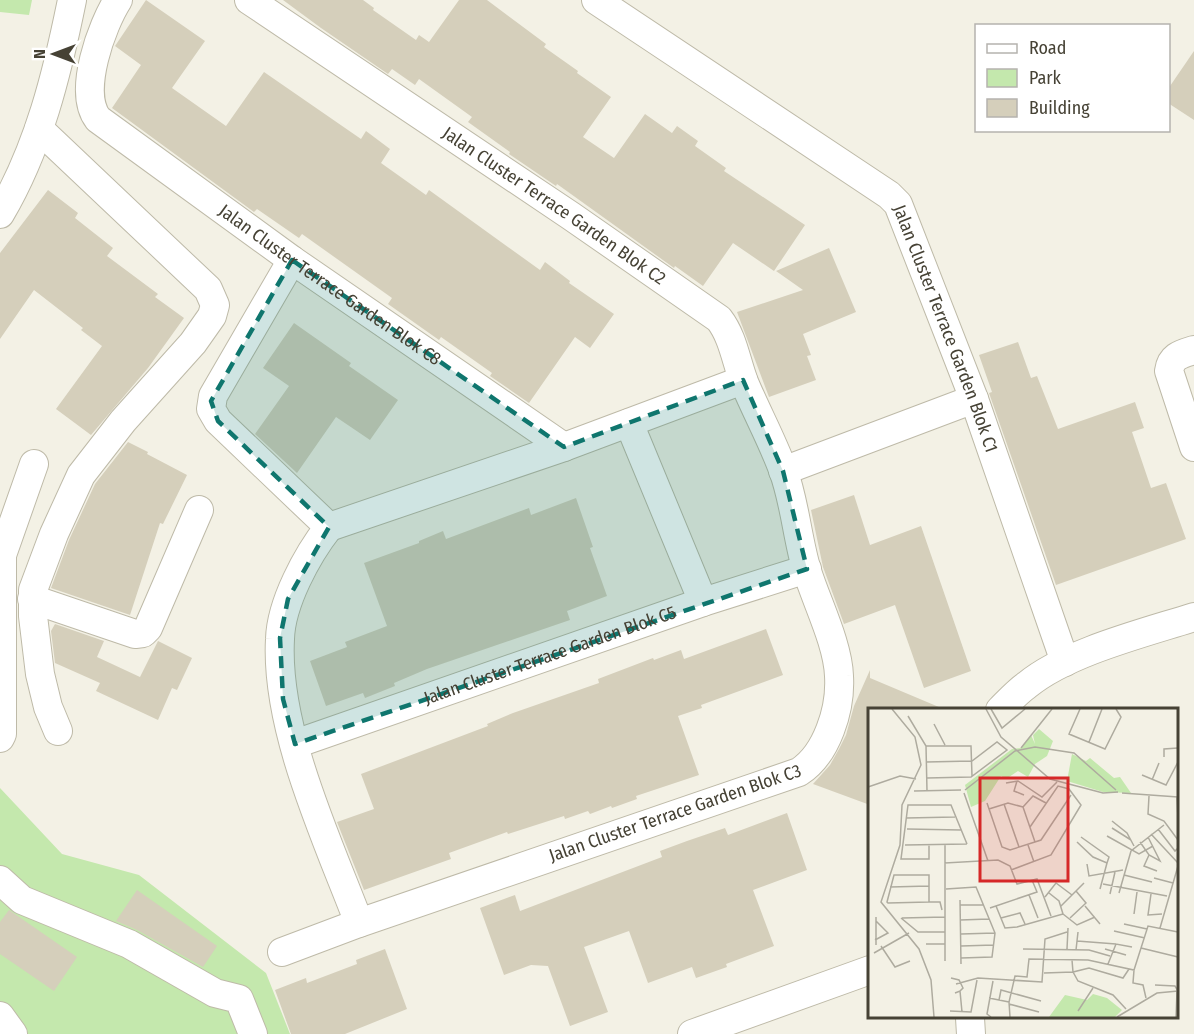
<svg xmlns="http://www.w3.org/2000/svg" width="1194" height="1034" viewBox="0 0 1194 1034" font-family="'Fira Sans Condensed',sans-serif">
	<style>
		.green { fill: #c4e8ad }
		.building { fill: #d5cfbb }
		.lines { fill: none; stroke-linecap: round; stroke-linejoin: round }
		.minor-casing { stroke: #bebaa8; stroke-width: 30 }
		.minor { stroke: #fff; stroke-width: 28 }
		.marked { fill: #0f766e; fill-opacity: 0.2; stroke: #0f766e; stroke-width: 4.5; stroke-dasharray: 12 8; stroke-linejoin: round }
		.labels { text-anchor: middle; stroke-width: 4.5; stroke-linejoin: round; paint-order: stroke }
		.street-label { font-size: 18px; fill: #464235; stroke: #fff }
		.inset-road { fill: none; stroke: #aeab9f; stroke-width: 1.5 }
		.view { fill: #d62828; fill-opacity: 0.15; stroke: #d62828; stroke-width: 3 }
		.inset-edge { fill: none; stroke: #464235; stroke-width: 3 }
	</style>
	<rect width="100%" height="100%" fill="#f3f1e5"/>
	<g class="green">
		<path d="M0,0H32L29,15L0,12Z"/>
		<path d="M0,788L62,854L139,875L266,973L290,1034H0Z"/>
	</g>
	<g class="building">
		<path d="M146,0L205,41L172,88L226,126L264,72L361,139L366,131L390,149L381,163L426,195L429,190L540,270L545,262L570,281L569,283L614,314L590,348L575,337L529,403L490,376L492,373L441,337L439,340L388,304L392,298L302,234L299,238L257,209L254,212L112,108L141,65L115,46Z"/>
		<path d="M283,0H363L374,8L373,10L416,40L419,35L429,42L459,0H487L546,44L544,47L578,71L577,73L611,97L583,137L614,158L645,114L672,133L677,126L698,141L695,146L726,168L724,171L805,225L774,271L733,243L703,286L675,266L674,268L557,184L556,186L509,154L510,152L468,122L472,117L419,79L415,85L392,69L388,74L321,28Z"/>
		<path d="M1194,51V120L1168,103V89Z"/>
		<path d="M48,190L78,213L75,218L113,248L107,256L158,294L155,297L184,318L148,368L91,435L56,409L102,346L81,330L83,328L34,290L0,339V253Z"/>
		<path d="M829,248L856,312L803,334L811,355L807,356L816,380L769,397L737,312L803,290L776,271Z"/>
		<path d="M294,323L351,363L349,366L398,400L370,440L336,417L297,473L255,434L289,386L263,368Z"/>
		<path d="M1018,342L1031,378L1037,376L1058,429L1135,402L1144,428L1132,432L1151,488L1166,483L1186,539L1056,585L989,393L992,392L979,355Z"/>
		<path d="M128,442L148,452L147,454L187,475L163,524L160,523L130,615L51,588L69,540L95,484Z"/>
		<path d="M854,495L870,545L921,526L971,671L924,688L895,605L844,624L823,567L811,510Z"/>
		<path d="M576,498L593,547L590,548L607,596L567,611L570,620L427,669L394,683L395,686L365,698L363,693L326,706L310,661L347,647L345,642L387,626L364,563L419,543V541L443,531L446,539L529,508L531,515Z"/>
		<path d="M55,624L104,641L97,657L140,677L158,641L192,658L177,690L172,688L158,720L96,691L100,683L55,663L51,631Z"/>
		<path d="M766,629L783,675L701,705L702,708L678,716L699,775L636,796L637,799L612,808L611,806L590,814L588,811L565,819L564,816L508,834L507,832L449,853L451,859L364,890L337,822L374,809L361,774L488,726L487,724L513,713L599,683L598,679L653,658L654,660L681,650L684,659Z"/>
		<path d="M870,670V678L946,710H870V805L813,784L830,765L839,749L846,735L854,706Z"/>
		<path d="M787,813L807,870L753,890L774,946L726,964L727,967L696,978L692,967L648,983L629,931L584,947L608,1012L570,1026L548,966L531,965L504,975L480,908L515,895L520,911L662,857L660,851L687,841L725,828L728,835Z"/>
		<path d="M137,890L217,946L203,967L137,930L116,921Z"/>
		<path d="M9,910L77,957L54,991L0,954V922Z"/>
		<path d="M385,949L407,1009L345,1034H291L275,990L306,978L307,983L357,964L356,960Z"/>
	</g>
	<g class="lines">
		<defs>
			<g id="minor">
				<path id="s1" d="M118,0C102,25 77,92 98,119L292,260L564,447"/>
				<path id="s2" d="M249,0L571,216L719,319C733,337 736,361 744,382C756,411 772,440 783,470C795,502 797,538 807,571C817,603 838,644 839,676C841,709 827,754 799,772L359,923L282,952"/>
				<path id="s3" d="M596,0L889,195L898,204L974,399L1065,662"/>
				<path d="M39,129L208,289L215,305L212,316L193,343L123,421L81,475L54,534L33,590V616L40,674L48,707L58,731"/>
				<path d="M0,214C39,148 57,74 72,0"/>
				<path d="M292,260L213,396L211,409L218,421L329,527"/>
				<path d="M1194,350C1181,354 1171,356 1169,371L1194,447"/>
				<path d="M629,423L703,602"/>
				<path d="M783,471L974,399"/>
				<path d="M329,527L564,447L743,380"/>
				<path d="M329,527C307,555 281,603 280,639C275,729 327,839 359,923"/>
				<path d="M32,599L135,634L143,633L148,628L199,510"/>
				<path d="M1000,710C1009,701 1017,692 1027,685C1067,652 1144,633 1194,617"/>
				<path d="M0,738L2,734V555L34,464"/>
				<path id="s4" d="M295,744L703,602L807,569"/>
				<path d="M0,880L22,900L129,944L215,993L239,999L253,1034"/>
				<path d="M0,1016L13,1034"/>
				<path d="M970,1018L971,1034"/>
				<path d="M692,1034L870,970"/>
			</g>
		</defs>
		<use href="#minor" class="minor-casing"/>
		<use href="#minor" class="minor"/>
	</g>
	<path class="marked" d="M292,260L564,447L743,380L783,471L807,569L295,744L283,699L280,638L288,599L329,527L218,421L211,401Z"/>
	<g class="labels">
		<g class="street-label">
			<text dy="6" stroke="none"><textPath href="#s2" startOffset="368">Jalan Cluster Terrace Garden Blok C2</textPath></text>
			<text dy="6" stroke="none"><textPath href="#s1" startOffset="411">Jalan Cluster Terrace Garden Blok C8</textPath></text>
			<text dy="6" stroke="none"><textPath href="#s3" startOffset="498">Jalan Cluster Terrace Garden Blok C1</textPath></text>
			<text dy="6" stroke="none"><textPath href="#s4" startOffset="270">Jalan Cluster Terrace Garden Blok C5</textPath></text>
			<text transform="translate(675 813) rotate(-19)" y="6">Jalan Cluster Terrace Garden Blok C3</text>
		</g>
	</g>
	<g transform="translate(868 708)">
		<rect width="310" height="310" fill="#f3f1e5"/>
		<path d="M171,21L185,33L179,48L167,56L160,69L150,63L138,71L133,68L117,93L103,99L97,77L144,41L153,40L163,27L167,36L165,27ZM204,46L218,53L222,50L246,70L252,69L263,85L235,84L199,73ZM225,286L239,290L254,302L247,309H181L197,287L219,292Z" fill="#c4e8ad"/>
		<path class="inset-road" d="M24,1L47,29L53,57L34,97L32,137L13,194L51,241L63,272L66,309M118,1L133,29L182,71L235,85L250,84M123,1L134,20L157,1M212,1L201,26L237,41L253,9L248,1M40,8L58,38L59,83M66,16L77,37M221,34L234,1M58,38H103L104,68M153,40L184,1M296,49V41L310,40M58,54L104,53L129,34L139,42L103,69L59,70M274,67L298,77L310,54M284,72L291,55M149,73L146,83L156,87M138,75L150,73L174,89L189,74M0,79L32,68L48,71M97,82L147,43L167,39L206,45L248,82M46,83L93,82M96,85L120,153M254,85L310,89M281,88L280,106L296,113L310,132M309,89L310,110M119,95L134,139L142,142L173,132L203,87M136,96L151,139M155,99L167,134M155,99L165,88L178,95M121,101L140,95L155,99M38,110L87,109M244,113L259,125L266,138M244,120L263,132M39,121L93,122M290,121L307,143L310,140M283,126L310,155M239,128L271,146L285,138M209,134L225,149L239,155L241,149L213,129M272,134L281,147L292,153L280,129M77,136V155L130,152L142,158L149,176L169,171L183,208M37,137L99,136M61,137V151H33L40,97H83L99,136M160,137L166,154M281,147L276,158L289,163M77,155V253M219,156L221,168L255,162M143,162L183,147L213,97L201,81L190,78L162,119M256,167L284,174M286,170L305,175M235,176L299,188M22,179L61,178M78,181L108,179L127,225L124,249L93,250M232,181L239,155M251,185L263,143L296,117M242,186L247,164M283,186L280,207L294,206M161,187L170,210M177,189L188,175L204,187M92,192L93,256M61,194V167H26L19,194L20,195L61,194H72L74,202M92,197H116M128,198L137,220L149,219L195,206L191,193L181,185M193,198L216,175M217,198L232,216M122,200L169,184L164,172M195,206L209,217L227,209M266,206L269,184M8,209V237M33,210L50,224H77M34,210L77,209M133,210L152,205L157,216M202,210L218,195L208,183M92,212L121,211M256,216L279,221M292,220L310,158M246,223L277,230M93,226L127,225M7,232L20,225L8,213M209,233L248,236M58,236H77M13,238L27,259L42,253M93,238L126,237M273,240L310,249M155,241L221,242L242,248M199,241L200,220M237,241L258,247M208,242L210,224M6,245L41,225M204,252L205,264L221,260L255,270L261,261M240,256L248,236L264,239M266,262L265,275L275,277L278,290M176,265L205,264L210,273L245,287L258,301M83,270L91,272L95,280L92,283M88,276L110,270L174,274L177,231L199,224M287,277L307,278L310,283M87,285L92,283L94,304M121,290L141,294M131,292L133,282L173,293M141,296L171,304M82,303L103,304L109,272M210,303L225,280M123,309L119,306L125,273M142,309L141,294L147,268L159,269L161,251L220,252L266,262L280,218L310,224M249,309L289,285L310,283M308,309L309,283"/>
		<path class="view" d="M112,70H200V173H112Z"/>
		<rect width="310" height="310" class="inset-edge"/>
	</g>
	<rect x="975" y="24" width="195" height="108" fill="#ffffff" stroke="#b5b3ae" stroke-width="1.5"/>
	<rect x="987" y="44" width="30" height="9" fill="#ffffff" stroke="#b5b3ae" stroke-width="1.5"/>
	<text x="1029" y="54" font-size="18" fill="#464235">Road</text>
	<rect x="987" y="69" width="30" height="18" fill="#c4e8ad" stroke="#b5b3ae" stroke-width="1.5"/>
	<text x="1029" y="84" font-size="18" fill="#464235">Park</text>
	<rect x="987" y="99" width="30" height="18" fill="#d5cfbb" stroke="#b5b3ae" stroke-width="1.5"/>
	<text x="1029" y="114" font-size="18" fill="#464235">Building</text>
	<g transform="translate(54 54) rotate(270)" stroke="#ffffff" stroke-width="4.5" paint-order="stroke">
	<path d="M0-4.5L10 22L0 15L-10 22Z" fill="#464235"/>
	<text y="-9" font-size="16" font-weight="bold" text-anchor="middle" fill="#464235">N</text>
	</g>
</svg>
